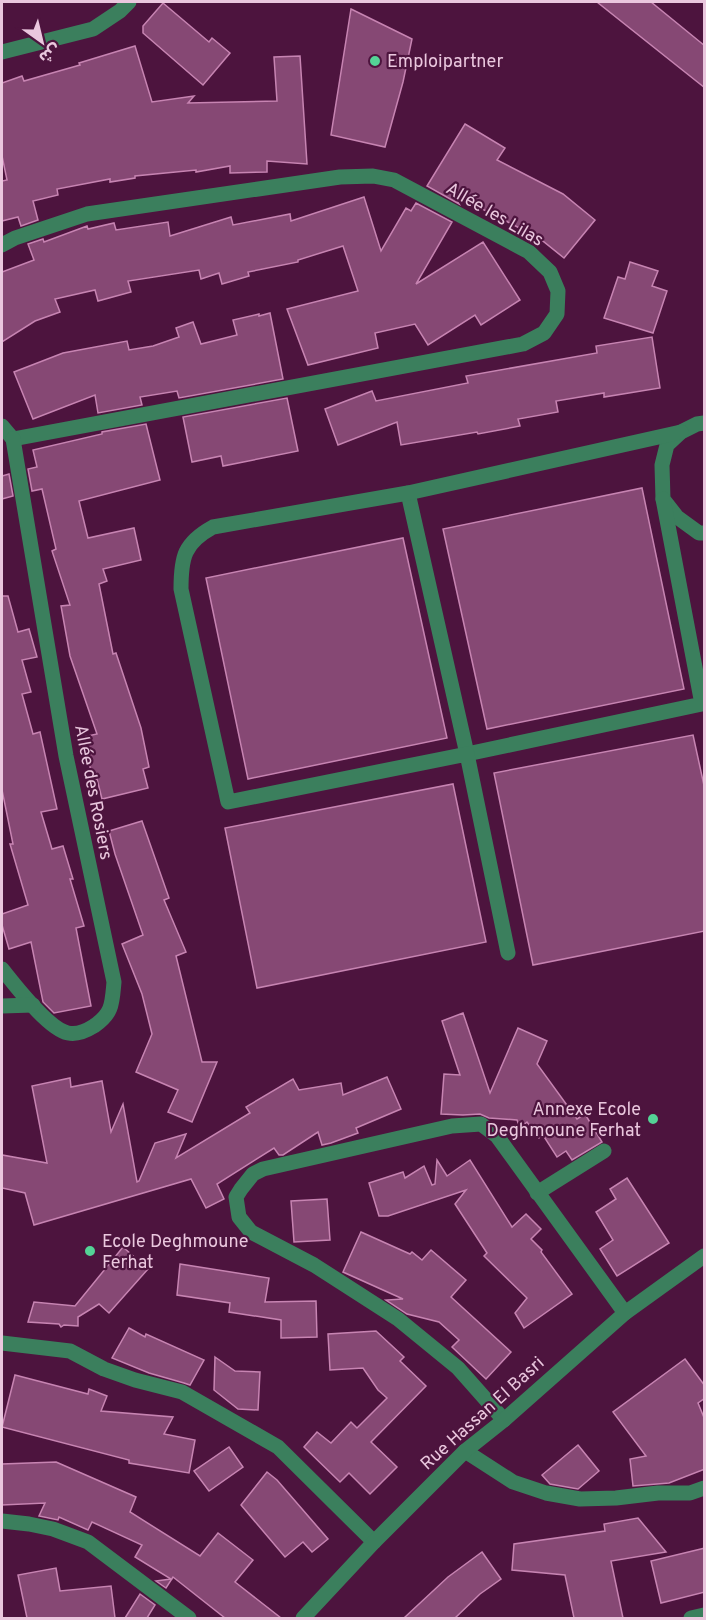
<svg xmlns="http://www.w3.org/2000/svg" width="706" height="1620" viewBox="0 0 706 1620" font-family="Overpass,'Noto Sans Arabic',sans-serif">
	<style>
		.building { fill: #864874; stroke: #c784b2; stroke-width: 1.5 }
		.lines { fill: none; stroke-linecap: round; stroke-linejoin: round }
		.minor { stroke: #3b7f5d; stroke-width: 15 }
		.poi-dot { fill: #54d396; stroke: #4d143e; stroke-width: 2 }
		.labels { text-anchor: middle; stroke-width: 4.5; stroke-linejoin: round; paint-order: stroke }
		.poi-label { font-size: 18px; fill: #eac7de; stroke: #4d143e; text-anchor: start }
		.street-label { font-size: 18px; fill: #eac7de; stroke: #4d143e }
	</style>
	<rect width="100%" height="100%" fill="#4d143e"/>
	<g class="building">
		<path d="M597,2H651L705,46V88Z"/>
		<path d="M163,3L209,42L212,38L230,53L203,85L143,33V26Z"/>
		<path d="M351,9L412,39L403,82L385,147L331,135Z"/>
		<path d="M135,46L152,102L194,96L188,103L277,101L274,57L300,56L307,164L267,161V172L230,173V166L196,172V170L135,176V178L110,182V179L57,189L58,195L33,201L38,220L21,226L18,217L2,221V181L7,180L2,156V83L22,76L24,81L80,65L79,63Z"/>
		<path d="M465,124L505,148L497,160L563,194L595,220L564,258L539,238L453,194L459,204L427,186Z"/>
		<path d="M364,197L381,251L406,208L411,211L416,203L452,222L416,284L483,242L520,300L481,325L475,315L428,345L415,324L375,333L378,348L308,365L287,309L358,291L343,246L298,260V262L248,272L249,276L222,284L219,273L201,279L199,270L128,281L131,292L98,301L95,290L55,299L60,312L35,321L2,342V272L34,260L28,244L43,239L44,242L87,226L88,229L114,223L116,230L168,222L170,236L231,217L233,225L290,214L291,221Z"/>
		<path d="M630,262L658,271L652,286L667,291L653,333L604,318L618,277L625,279Z"/>
		<path d="M270,313L283,379L179,398L177,391L140,397L142,405L98,413L95,395L33,419L14,372L63,353L127,341L129,350L153,346L179,337L176,328L193,322L201,344L237,335L233,320L259,314V316Z"/>
		<path d="M652,337L660,388L604,397V393L556,401L558,412L518,419L520,426L478,434L477,432L401,445L397,422L338,445L325,409L372,391L376,401L468,383L466,376L597,353L596,346Z"/>
		<path d="M287,398L298,451L223,466L221,456L192,462L183,417Z"/>
		<path d="M146,424L160,480L79,501L88,538L134,528L141,560L103,569L107,581L99,584L113,654L116,653L141,728L149,767L143,769L148,788L102,799L97,779L93,780L83,737L97,734L70,656L61,606L70,605L52,551L56,549L42,489L32,491L28,469L37,467L33,450L102,434V432Z"/>
		<path d="M9,474L13,496L2,499V476Z"/>
		<path d="M642,488L684,689L487,729L443,529Z"/>
		<path d="M403,538L447,738L248,779L206,578Z"/>
		<path d="M2,596H8L18,632L29,629L37,657L22,660L31,692L22,694L33,734L40,732L57,809L41,812L52,849L63,846L73,879H70L84,926L76,928L91,1006L54,1013L43,1002L31,942L9,949L2,925V914L28,905L10,844H13L2,790Z"/>
		<path d="M693,735L705,790V931L533,965L494,773Z"/>
		<path d="M453,784L486,942L257,988L225,828Z"/>
		<path d="M142,821L169,898L164,900L186,952L176,956L202,1062H217L192,1122L168,1112L178,1090L136,1072L152,1034L142,994L122,944L143,935L115,854L109,831Z"/>
		<path d="M463,1013L490,1093L518,1028L547,1041L537,1064L577,1119L585,1114L602,1142L572,1160L566,1151L557,1157L543,1135L539,1138L527,1122L520,1128L517,1120L489,1118L480,1114L463,1115L441,1114L444,1074L460,1075L442,1021Z"/>
		<path d="M387,1077L401,1109L356,1128L358,1133L331,1143L322,1145L318,1132L283,1155H279L274,1148L217,1184L224,1199L206,1208L191,1179L34,1225L25,1193L2,1188V1155L47,1163L32,1086L70,1078L71,1087L102,1081L111,1132L123,1104L137,1182L139,1181L155,1143L186,1134L176,1158L250,1113L246,1107L293,1079L299,1090L341,1083L343,1095Z"/>
		<path d="M437,1160L447,1176L470,1160L512,1227L526,1214L541,1229L531,1239L542,1250L541,1252L572,1294L524,1328L515,1313L527,1298L484,1256L487,1253L455,1204L466,1190L388,1216H379L369,1183L403,1172L405,1178L424,1166L432,1185L435,1184Z"/>
		<path d="M627,1178L669,1243L617,1276L600,1249L613,1240L596,1212L616,1199L610,1189Z"/>
		<path d="M327,1199L330,1240L294,1242L291,1201Z"/>
		<path d="M361,1232L410,1254L412,1252L422,1260L431,1250L466,1280L451,1297L511,1352L486,1379L452,1347L459,1340L439,1322L407,1314L386,1300L403,1299L343,1272Z"/>
		<path d="M123,1247L148,1269L109,1313L99,1304L78,1317V1326L64,1325L61,1327L59,1324L28,1322L34,1302L75,1306Z"/>
		<path d="M180,1264L269,1278L265,1302L316,1301L317,1337L281,1338V1320L229,1312L230,1303L177,1295Z"/>
		<path d="M129,1328L145,1337L146,1334L204,1360L190,1385L184,1383L149,1373L112,1358Z"/>
		<path d="M376,1331L404,1357L400,1361L426,1386L371,1442L397,1467L370,1494L349,1473L340,1482L304,1447L317,1432L331,1443L351,1422L357,1428L387,1398L378,1390L363,1368L330,1370L328,1334Z"/>
		<path d="M215,1357L235,1371L260,1372L258,1410L238,1409L214,1390Z"/>
		<path d="M685,1359L705,1386V1398L698,1403L705,1420V1469L669,1483L633,1486L630,1459L646,1456L613,1412Z"/>
		<path d="M15,1375L88,1394L89,1389L107,1396L101,1411L173,1417L164,1434L195,1440L189,1473L129,1463V1460L2,1427Z"/>
		<path d="M578,1445L599,1471L578,1489L550,1484L542,1475Z"/>
		<path d="M229,1447L243,1467L209,1491L194,1471Z"/>
		<path d="M56,1462L136,1497L130,1512L200,1556L218,1533L253,1560L235,1582L281,1618H225L173,1577L166,1588L156,1581L171,1579L135,1557L142,1545L92,1522L88,1530L59,1517L58,1520L39,1516L45,1503L2,1505V1464Z"/>
		<path d="M267,1472L277,1480L328,1539L312,1552L303,1542L285,1557L241,1505Z"/>
		<path d="M638,1518L666,1552L611,1561L623,1618H574L565,1575L512,1570L514,1544L605,1531L604,1524Z"/>
		<path d="M705,1548V1592L661,1603L651,1561Z"/>
		<path d="M482,1552L501,1579L480,1594L455,1618H404L448,1577Z"/>
		<path d="M56,1568L60,1591L111,1586L115,1618H27L18,1575Z"/>
		<path d="M140,1594L155,1605L147,1618H125Z"/>
	</g>
	<g class="lines">
		<g class="minor">
			<path d="M2,52L93,29L120,11L129,2"/>
			<path d="M2,245L15,238L87,214L340,177L373,176L394,180L529,252L550,272L558,291L557,314L544,333L523,344L13,439"/>
			<path d="M704,423L697,424L681,432L667,445L662,465L663,499L677,517L699,533H704"/>
			<path d="M2,426L13,439"/>
			<path d="M408,493L467,754L702,704L663,499"/>
			<path d="M508,953L467,754L228,802L181,589C181,557 184,543 213,527L408,493L681,432"/>
			<path d="M2,969C15,985 48,1029 68,1033C77,1035 86,1031 94,1026C113,1013 112,1003 114,982L66,756L13,439"/>
			<path d="M2,1006L33,1005"/>
			<path d="M537,1193L604,1151"/>
			<path d="M2,1343L70,1351L104,1369L135,1380L182,1392L278,1447L374,1542"/>
			<path d="M504,1420L458,1368L398,1319L314,1265L251,1232L239,1217L236,1197L241,1189L253,1174L263,1169L452,1126L481,1124L497,1136L625,1313"/>
			<path d="M465,1451L513,1482L546,1493L580,1499L616,1498L658,1493H690L704,1488"/>
			<path d="M2,1521L29,1524L53,1529L88,1542L189,1618"/>
			<path d="M303,1618L374,1542L465,1451L504,1420L625,1313L704,1256"/>
			<path d="M691,1618L704,1615"/>
		</g>
	</g>
	<g class="poi-dot">
		<circle cx="375" cy="61" r="6"/>
		<circle cx="653" cy="1119" r="6"/>
		<circle cx="90" cy="1251" r="6"/>
	</g>
	<g class="labels">
		<g class="poi-label">
			<text x="387" y="67">Emploipartner</text>
			<text x="641" y="1115" text-anchor="end">Annexe Ecole<tspan x="641" dy="21">Deghmoune Ferhat</tspan></text>
			<text x="102" y="1247">Ecole Deghmoune<tspan x="102" dy="21">Ferhat</tspan></text>
		</g>
		<g class="street-label">
			<text transform="translate(495 214) rotate(30)" y="6">Allée les Lilas</text>
			<text transform="translate(94 792) rotate(79)" y="6">Allée des Rosiers</text>
			<text transform="translate(482 1413) rotate(-42)" y="6">Rue Hassan El Basri</text>
		</g>
	</g>
	<rect width="706" height="1620" fill="none" stroke="#eac7de" stroke-width="6"/>
	<g transform="translate(42 42) rotate(146)" stroke="#4d143e" stroke-width="4.5" paint-order="stroke">
	<path d="M0-4.5L10 22L0 15L-10 22Z" fill="#eac7de"/>
	<text y="-9" font-size="16" font-weight="bold" text-anchor="middle" fill="#eac7de">ش</text>
	</g>
</svg>
